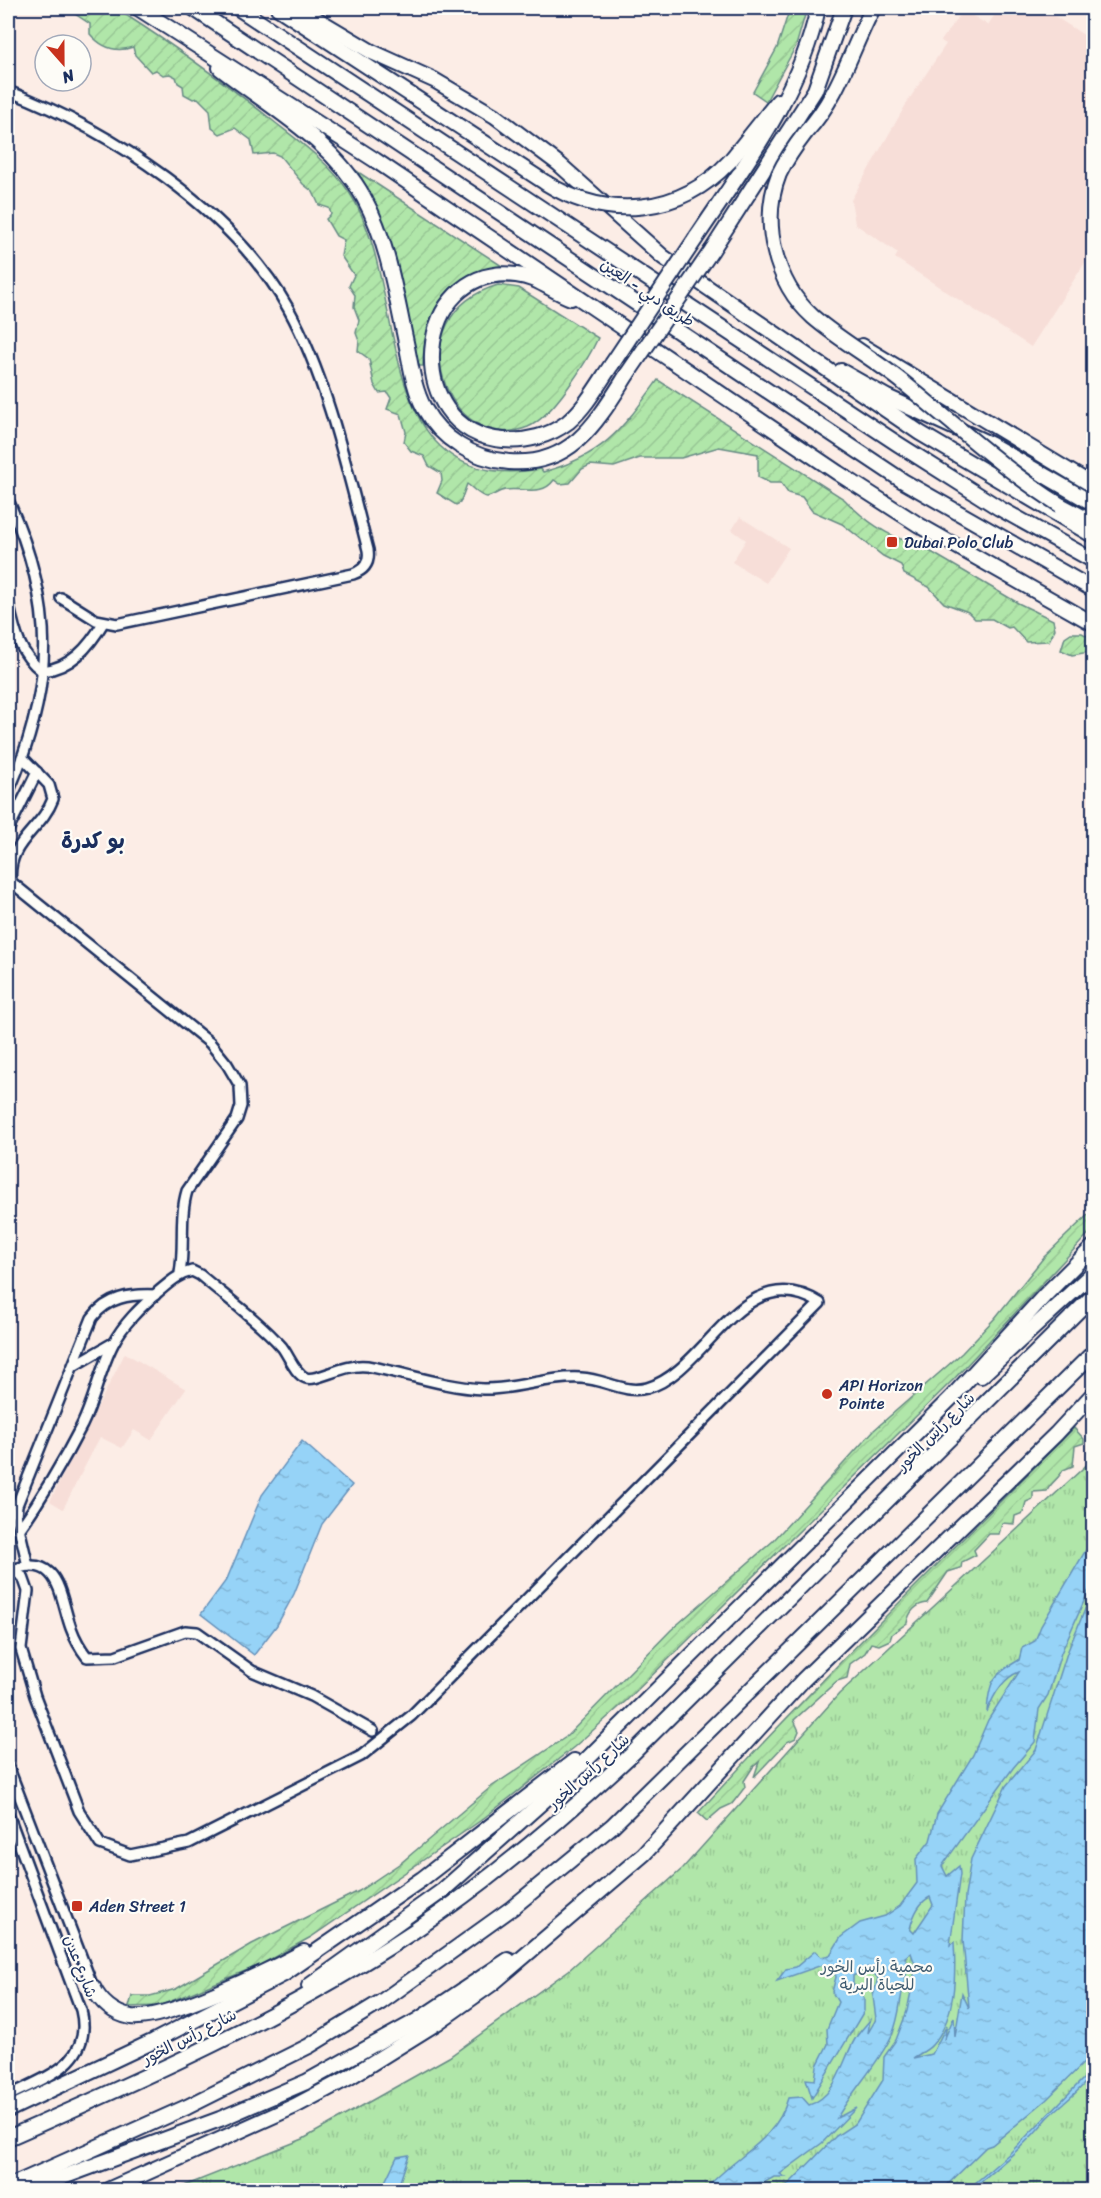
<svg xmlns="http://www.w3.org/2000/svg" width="1101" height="2198" viewBox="0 0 1101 2198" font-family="Sriracha,'Playpen Sans Arabic',sans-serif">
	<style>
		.built { fill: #f7ded8 }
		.park { fill: url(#park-tufts); stroke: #668a84; stroke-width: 1.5 }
		.garden { fill: url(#garden-furrows); stroke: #668a84; stroke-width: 1.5 }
		.water { fill: url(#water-ripples); stroke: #6591ba; stroke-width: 1.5; fill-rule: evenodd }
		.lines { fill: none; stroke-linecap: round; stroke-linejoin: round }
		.minor-casing { stroke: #1b2f5e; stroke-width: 14 }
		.highway-casing { stroke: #1b2f5e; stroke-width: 18 }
		.minor { stroke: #fdfcf7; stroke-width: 9 }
		.highway { stroke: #fdfcf7; stroke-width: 14 }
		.highway-bridge-casing { stroke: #1b2f5e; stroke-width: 18; stroke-linecap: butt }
		.highway-bridge { stroke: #fdfcf7; stroke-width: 14 }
		.poi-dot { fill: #c8321e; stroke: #fdfcf7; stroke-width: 2 }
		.labels { text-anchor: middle; stroke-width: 4.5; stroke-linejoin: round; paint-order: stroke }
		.street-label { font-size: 16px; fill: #1b2f5e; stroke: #fdfcf7 }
		.poi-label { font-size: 16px; fill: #1b2f5e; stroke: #fdfcf7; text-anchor: start }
		.park-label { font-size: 16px; fill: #405d71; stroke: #fdfcf7 }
		.district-label { font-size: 22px; font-weight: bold; fill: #1b2f5e; stroke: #fdfcf7 }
	</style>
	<defs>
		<pattern id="park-tufts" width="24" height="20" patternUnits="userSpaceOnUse" patternTransform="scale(1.5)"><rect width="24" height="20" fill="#b0e6a9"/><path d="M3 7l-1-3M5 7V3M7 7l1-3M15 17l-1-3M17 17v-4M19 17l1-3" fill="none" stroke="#97c694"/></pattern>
		<pattern id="garden-furrows" width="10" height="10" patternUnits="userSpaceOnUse" patternTransform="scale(1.5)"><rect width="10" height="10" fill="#b0e6a9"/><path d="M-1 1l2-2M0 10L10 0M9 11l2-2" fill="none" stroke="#97c694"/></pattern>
		<pattern id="water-ripples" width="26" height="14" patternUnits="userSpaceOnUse" patternTransform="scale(1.5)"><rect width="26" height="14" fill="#96d3f7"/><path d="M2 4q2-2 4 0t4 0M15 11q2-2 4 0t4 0" fill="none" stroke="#81b5d6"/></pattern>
	</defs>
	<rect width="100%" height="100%" fill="#fcede6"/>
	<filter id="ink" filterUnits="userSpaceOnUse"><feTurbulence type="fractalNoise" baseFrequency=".0167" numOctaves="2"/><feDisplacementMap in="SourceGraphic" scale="12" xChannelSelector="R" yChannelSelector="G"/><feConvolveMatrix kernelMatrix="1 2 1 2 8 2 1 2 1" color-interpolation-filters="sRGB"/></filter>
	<g filter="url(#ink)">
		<g class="built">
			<path d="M999,8H1042L1093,41V250L1031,347L895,258L898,253L855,224L851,200L908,101L946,44L941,41L963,10L988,25Z"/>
			<path d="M740,517L789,548L766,583L732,562L746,540L732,530Z"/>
			<path d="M125,1353L186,1389L151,1440L134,1430L122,1448L100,1437L63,1509L50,1501Z"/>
		</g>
		<path class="park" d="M1093,1459V2190H174L303,2139L449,2057L569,1970L682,1869L839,1694Z"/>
		<g class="garden">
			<path d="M66,8H113L126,15C179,49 228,85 277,124C303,144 330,164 349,192C412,285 365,498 541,469L543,472C604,456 622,429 658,380L844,499C862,518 889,539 916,543L1018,603L1053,620L1055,629L1049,641L1026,642L1012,627L1008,628L992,619H975L968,612L944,603L929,587L904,574L901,565L883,556L842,524L812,511L802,497L788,493L781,483H770L758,477V454L719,447L681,458H640L614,467L590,465L582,469L570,483L560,484L554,480C542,497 522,487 505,490C499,491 493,496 487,497C480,497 473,488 467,484L460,503L456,505L437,493L442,481L441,473L429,466L424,456L411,451L404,442L406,432L401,414L387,409L391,398L387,392L379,393L374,384L369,359L358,351L359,341L356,333L359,320L354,307L355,295L349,286L354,275L341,256L344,240L336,236L326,219L331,214L329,208L319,205L313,192L303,184L280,156L273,153L254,155L251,140L235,128L220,134L212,128L210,110L198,98L193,99L184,94L183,86L178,83L176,77L170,74L163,75L156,70L151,72L135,55L133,47C116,53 102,48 90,34V24Z"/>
			<path d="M790,8H807L796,46L766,101L753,92L777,48Z"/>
			<path d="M355,170L502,266C450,279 423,313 423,366H416C405,298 394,228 355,170Z"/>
			<path d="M498,285L519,288L598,338C587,362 552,417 528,427C448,458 393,316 498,285Z"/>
			<path d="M1071,633H1082L1093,639V658L1089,652L1072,655L1061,650L1065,637Z"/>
			<path d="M1093,1210V1229L954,1379L626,1701L574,1747L480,1821L311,1937L260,1965L159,2006L129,2007L132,1996H150L176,1989L252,1944L359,1891L402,1862L491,1787L566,1737L671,1630L773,1541L874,1430L962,1353L995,1318L1044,1257Z"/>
			<path d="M1074,1428L1084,1439V1443L1075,1446L1073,1466L1063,1470C1059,1479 1051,1482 1047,1491L1033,1492V1499L1026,1502L1023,1513L1015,1516L1014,1524L1002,1523L999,1534H989L974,1550L976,1555L962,1562L961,1568L948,1572L927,1603C916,1604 909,1612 907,1623L892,1634L890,1640L879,1645L871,1643L865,1653L850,1664L847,1678L837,1681L794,1720L799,1731L796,1738L787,1742L754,1777L759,1762L753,1767L744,1781L745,1787L732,1804L721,1809L707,1821L698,1813C819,1680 947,1555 1074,1428Z"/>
		</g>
		<g class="water">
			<path d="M302,1441L352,1485L322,1524L294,1594L277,1625L254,1655L201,1614L227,1579L262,1495Z"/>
			<path d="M1093,1538V1581L1061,1653L1048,1695L1039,1709L1035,1742L1013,1768L942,1866L947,1876L959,1866L960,1874L950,1945L954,1942C956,1974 956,2019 932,2045C928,2050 919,2054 913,2058L932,2054L947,2025L944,2040L954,2017L955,2037L962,1993L969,2008L963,1940L965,1896L971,1859L1006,1786L1036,1750L1067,1653L1093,1590V2054L1046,2100L992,2145L986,2147L942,2190H783L836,2136L856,2123L883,2080L884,2057L896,2040L907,2011L916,1967L911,1953L905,1957L909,1967C899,1990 902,2013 892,2035C878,2065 853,2089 837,2118L856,2108L822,2143L780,2174L785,2177H774L751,2190L761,2182L749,2184L742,2190H705C732,2157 776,2143 788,2098L802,2097L809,2105C837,2096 842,2061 855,2039C859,2032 865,2026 870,2020L868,2033L876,2019L873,1996L878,1978L868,1967L853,1976V1984L864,1998V2011L812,2098L806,2079L815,2080L817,2066L828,2044L827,2029L838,2002L832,1992L836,1977L834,1968L822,1965L777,1981L786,1969L796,1967L815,1951L821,1957L830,1955L841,1937L860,1923L885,1916L900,1906L917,1883L916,1859L930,1841L937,1814L973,1755L988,1720L1019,1672C1003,1678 993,1696 987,1712C989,1680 993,1675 1019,1660L1022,1648L1035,1641L1041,1626ZM930,1897L933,1905L914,1933L910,1929C913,1916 918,1903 930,1897Z"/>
			<path d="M1093,2069C1089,2086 1058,2106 1046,2120C1021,2150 999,2165 971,2190H967L1010,2153Z"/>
			<path d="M409,2155L397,2190H381L397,2157Z"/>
		</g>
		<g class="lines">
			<defs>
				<g id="minor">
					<path d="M8,91C110,130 233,210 288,308C327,378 348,473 368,550C370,563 364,570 353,574L117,624L96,620L61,598"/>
					<path d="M8,500C56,606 55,686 8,793"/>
					<path d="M8,601C14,629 18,653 42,671C71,668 89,647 103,623"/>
					<path d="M22,757L49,785L53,799C41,831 6,842 11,882L210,1043L227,1064L240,1086L241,1106L237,1119L187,1191C179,1217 185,1246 180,1273"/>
					<path d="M8,830L37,772"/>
					<path d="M75,1365L113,1343"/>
					<path d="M28,1566L16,1515L17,1505L92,1318C107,1297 130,1294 155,1295"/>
					<path d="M12,1570L23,1577L28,1591L21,1649L35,1696L79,1811L100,1844L130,1855L189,1843L361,1756L411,1716L820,1303C742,1255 707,1372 647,1388C624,1394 605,1379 581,1378C548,1376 516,1390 483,1389C444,1387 405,1373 367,1366C344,1363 317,1382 306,1378C295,1374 289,1356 282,1347C258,1320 227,1298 200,1275L192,1271C178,1274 169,1283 158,1292C141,1307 123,1324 113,1344C100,1369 95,1398 82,1425C63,1462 43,1496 19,1530"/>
					<path d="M10,1571C60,1551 59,1595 71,1628C75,1639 80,1648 87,1657L115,1656L185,1631L197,1632L252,1671L311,1696L373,1731"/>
					<path d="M8,1766L93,1987"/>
					<path d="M8,1814L81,2010C94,2063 46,2077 8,2096"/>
				</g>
				<g id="highway">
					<path d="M138,8L375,160L838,473L919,525L1094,624"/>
					<path d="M193,8L903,481L1094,590"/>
					<path d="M238,8L898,444L999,508L1094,561"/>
					<path d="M278,8L546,183"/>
					<path d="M298,8L372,52L434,80L495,116L559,164L663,257L920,433L1094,536"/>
					<path d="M220,68C270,107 333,141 364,198C389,244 396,297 407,347C411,367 414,389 424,408C441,439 473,459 509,462C573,467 598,420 628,373"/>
					<path d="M806,132C839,96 851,50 873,8"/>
					<path d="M730,161L778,101"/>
					<path d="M696,238C744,166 800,94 818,8"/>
					<path d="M712,250L815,90L844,8"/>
					<path d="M571,298C552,291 537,277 516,275C413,263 400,431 503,440C526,442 550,436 568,422C586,407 599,383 612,364"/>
					<path d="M862,346L1094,486"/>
					<path d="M841,371L887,397L990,444L1094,504"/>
					<path d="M1060,505L1094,523"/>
					<path d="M981,1376L1094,1272"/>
					<path d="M309,1986L442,1891L558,1788L951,1398L1045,1295L1094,1246"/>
					<path d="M93,1987C100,2002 114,2014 131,2017C166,2021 270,1970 304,1952"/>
					<path d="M8,2110L154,2041L284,1974L422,1879L574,1761"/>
					<path d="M8,2138C147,2077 287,2015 414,1931C492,1879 564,1818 632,1754L1094,1295"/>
					<path d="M8,2187L187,2107L309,2046L381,2002L512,1908L612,1826L1094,1352"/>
					<path d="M28,2190L220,2119L306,2082L418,2020L508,1960"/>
					<path d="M108,2190L295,2106L348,2078L438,2022L493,1983L644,1854L803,1680L1056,1434L1094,1393"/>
				</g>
			</defs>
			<use href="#minor" class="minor-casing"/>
			<use href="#highway" class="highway-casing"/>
			<use href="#minor" class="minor"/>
			<use href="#highway" class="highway"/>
			<defs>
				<g id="highway-bridge">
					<path d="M806,132C796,145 786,159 779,174C760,222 775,283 813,317C842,342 876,360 905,384C957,426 1003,469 1060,505"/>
					<path d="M546,183C607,221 680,215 730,161"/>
					<path d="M612,364L696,238"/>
					<path d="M628,373L712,250"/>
				</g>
			</defs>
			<use href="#highway-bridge" class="highway-bridge-casing"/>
			<use href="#highway-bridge" class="highway-bridge"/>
		</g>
	</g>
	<g class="poi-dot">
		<rect x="886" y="536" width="12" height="12" rx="3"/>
		<circle cx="827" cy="1394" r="6"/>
		<rect x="71" y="1900" width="12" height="12" rx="3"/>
	</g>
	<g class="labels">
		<g class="street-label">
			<text transform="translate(648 292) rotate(34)" y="6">طريق دبي - العين</text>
			<text transform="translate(935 1431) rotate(-45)" y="6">شارع رأس الخور</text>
			<text transform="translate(588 1771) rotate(-42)" y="6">شارع رأس الخور</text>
			<text transform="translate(81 1966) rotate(69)" y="6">شارع عدن</text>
			<text transform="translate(189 2036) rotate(-27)" y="6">شارع رأس الخور</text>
		</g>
		<g class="poi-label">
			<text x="904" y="548">Dubai Polo Club</text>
			<text x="839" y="1391">API Horizon<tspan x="839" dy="18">Pointe</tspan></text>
			<text x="89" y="1912">Aden Street 1</text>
		</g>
		<g class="park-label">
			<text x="877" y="1972">محمية رأس الخور<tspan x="877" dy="18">للحياة البرية</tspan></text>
		</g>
		<g class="district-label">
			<text x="93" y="848">بو كدرة</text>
		</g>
	</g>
	<rect width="1101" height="2198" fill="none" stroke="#fdfcf7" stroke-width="30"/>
	<rect x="15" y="15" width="1071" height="2168" fill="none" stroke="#1b2f5e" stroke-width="2" filter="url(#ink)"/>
	<g transform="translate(63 63) rotate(159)"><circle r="28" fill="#fdfcf7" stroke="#a3aaba" stroke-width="1.5"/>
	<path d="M0-4.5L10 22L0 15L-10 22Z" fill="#c8321e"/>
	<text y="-9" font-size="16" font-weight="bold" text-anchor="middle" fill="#1b2f5e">N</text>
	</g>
</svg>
